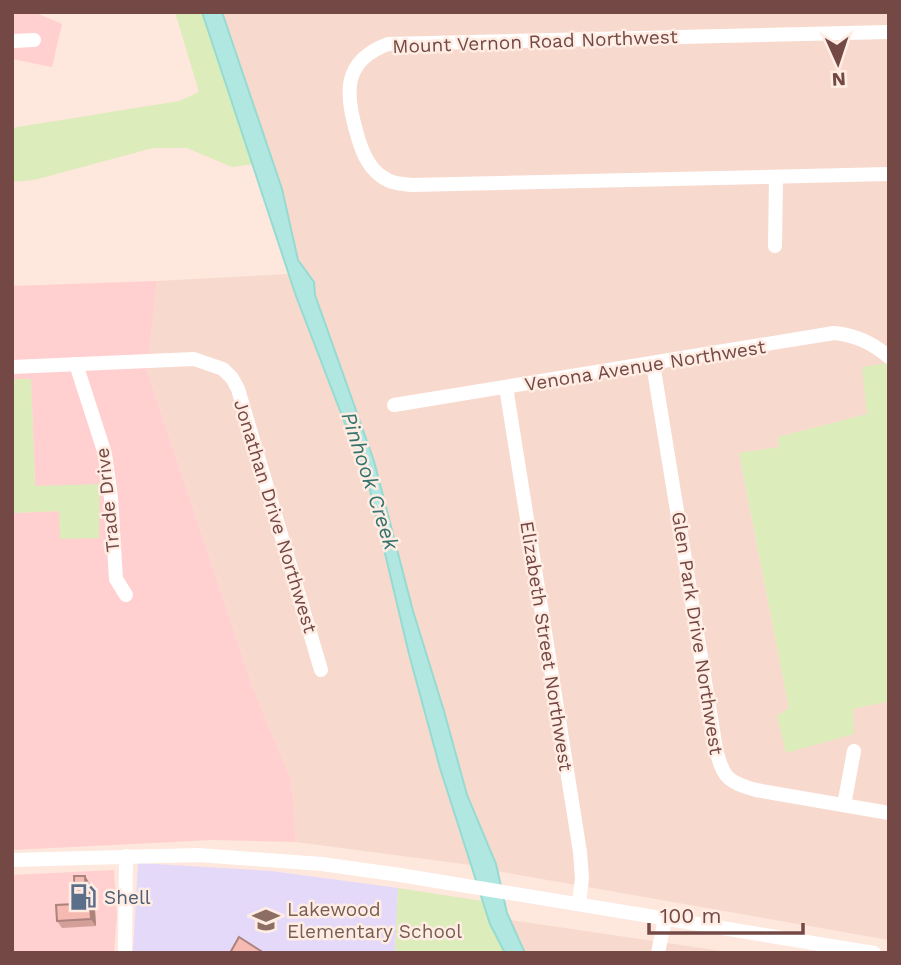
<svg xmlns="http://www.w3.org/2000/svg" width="901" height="965" viewBox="0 0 901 965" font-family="'Work Sans',sans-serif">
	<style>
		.residential { fill: #f8d9cd }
		.commercial { fill: #ffd0cf }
		.education { fill: #e5d9fa }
		.green { fill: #dcecba }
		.water { fill: #b0e8e1; stroke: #95dbd2; stroke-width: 2 }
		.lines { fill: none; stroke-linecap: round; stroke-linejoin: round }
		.minor { stroke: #fff; stroke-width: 14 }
		.wall { fill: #d3a099 }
		.shaded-wall { fill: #ac827d }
		.building { fill: #f5bab2; stroke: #ac827d; stroke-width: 2 }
		.labels { text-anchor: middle; stroke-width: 5; stroke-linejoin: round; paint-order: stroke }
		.street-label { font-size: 19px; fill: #744844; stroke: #ffede4 }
		.service-label { font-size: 19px; fill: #4e5e75; stroke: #ffede4; text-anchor: start }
		.education-label { font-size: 19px; fill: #785e54; stroke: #ffede4; text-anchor: start }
		.water-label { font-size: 21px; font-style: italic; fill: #35746d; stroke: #ffede4 }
	</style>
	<rect width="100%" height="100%" fill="#fee7dc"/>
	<g class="residential">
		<path d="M222,12H889V363L868,414L778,437L779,447L739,453L789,708L778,716L853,709L889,701V940L497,871L467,795L444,711L413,611L374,461L315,295L314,282L298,260L282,189Z"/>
		<path d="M289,274L369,486L409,654L440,768L471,865L296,842L291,780L254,691L147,370L157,281Z"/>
		<path d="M510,920L735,953H525Z"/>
	</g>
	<g class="commercial">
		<path d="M12,12H34L62,24L52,67L12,59Z"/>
		<path d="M157,281L147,370L254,691L291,780L296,842L212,840L12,850V513L60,511L98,538L35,486L31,380L12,379V286Z"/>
		<path d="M114,870L117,915L114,953H12V875Z"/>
	</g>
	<path class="education" d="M138,863L271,871L398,888L395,953H133Z"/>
	<g class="green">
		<path d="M175,12H202L254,164L232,167L187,148H153L34,180L12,182V128L179,101L199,92Z"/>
		<path d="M889,363V701L853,709L854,734L786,753L777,716L789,708L739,453L779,447L778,437L867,414L862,367Z"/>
		<path d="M12,379H31L35,486L100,484L99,538L60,539L59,511L12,513Z"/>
		<path d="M398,888L482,901L489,921L505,953H395Z"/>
	</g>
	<path class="water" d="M202,12H222L282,189L298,260L314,282L315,295L374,461L413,611L444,711L467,795L496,864L507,913L525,953H505L490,924L440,768L409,654L369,486L296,296Z"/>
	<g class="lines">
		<g class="minor">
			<path d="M889,32L388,44C342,61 345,94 357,134C361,149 367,166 381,176C390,183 400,184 412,185L889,174"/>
			<path d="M12,41L34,40"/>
			<path d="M775,246L776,177"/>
			<path d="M76,364L105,454L111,498L116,579L126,595"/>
			<path d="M653,364L716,749C723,778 728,782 756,790L889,813"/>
			<path d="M12,367L194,359L223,369L232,378L238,389L321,670"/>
			<path d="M506,387L580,852L582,878L579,904"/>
			<path d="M394,405L834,333C856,335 872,343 889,357"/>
			<path d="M844,805L854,751"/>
			<path d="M12,860L198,855L322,864L400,875L874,953"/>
			<path d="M125,953L126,856"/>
			<path d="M658,953L665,919"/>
		</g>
	</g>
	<path class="wall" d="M85,876L90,884L91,905L95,910L96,926L62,928L57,921L75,904Z"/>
	<path class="shaded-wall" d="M85,876L90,884L91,905L95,910L96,926L91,919L86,903Z"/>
	<g class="building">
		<path d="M74,876H85L86,903H90L91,919L57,921L56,905L75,904Z"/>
		<path d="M239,937L264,953H230Z"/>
	</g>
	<defs>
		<symbol id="fuel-bare" viewBox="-9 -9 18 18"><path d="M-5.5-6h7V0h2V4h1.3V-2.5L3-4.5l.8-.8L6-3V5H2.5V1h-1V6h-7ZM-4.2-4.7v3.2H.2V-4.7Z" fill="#5c6f8a" stroke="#ffede4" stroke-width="2.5" paint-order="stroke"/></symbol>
		<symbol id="school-bare" viewBox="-9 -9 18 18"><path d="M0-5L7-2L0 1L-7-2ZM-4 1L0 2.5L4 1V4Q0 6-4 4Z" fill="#8d6e63" stroke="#ffede4" stroke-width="2.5" paint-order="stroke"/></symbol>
	</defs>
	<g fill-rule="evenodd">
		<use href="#fuel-bare" x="64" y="878" width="38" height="38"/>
		<use href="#school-bare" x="247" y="901" width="38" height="38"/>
	</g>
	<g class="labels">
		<g class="street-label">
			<text transform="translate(535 41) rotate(-2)" y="7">Mount Vernon Road Northwest</text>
			<text transform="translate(645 365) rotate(-9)" y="7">Venona Avenue Northwest</text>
			<text transform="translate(107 500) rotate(-96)" y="7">Trade Drive</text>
			<text transform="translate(276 516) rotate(73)" y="7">Jonathan Drive Northwest</text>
			<text transform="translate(698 633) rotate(81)" y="7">Glen Park Drive Northwest</text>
			<text transform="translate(547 646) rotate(81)" y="7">Elizabeth Street Northwest</text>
		</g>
		<g class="service-label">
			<text x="104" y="904">Shell</text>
		</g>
		<g class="education-label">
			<text x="287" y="916">Lakewood<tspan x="287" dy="22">Elementary School</tspan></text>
		</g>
		<g class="water-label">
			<text transform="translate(370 481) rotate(72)" y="7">Pinhook Creek</text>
		</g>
	</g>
	<rect width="901" height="965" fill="none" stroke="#744844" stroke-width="28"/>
	<g transform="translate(838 63) rotate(177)" stroke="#ffede4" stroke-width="5" paint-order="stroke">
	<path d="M0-5L12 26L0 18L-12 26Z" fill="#744844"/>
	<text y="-10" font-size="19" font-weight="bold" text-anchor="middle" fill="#744844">N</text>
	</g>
	<path d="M649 923v10h154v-10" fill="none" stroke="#744844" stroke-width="3.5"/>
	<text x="660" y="923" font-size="21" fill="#744844" stroke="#ffede4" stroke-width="5" paint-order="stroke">100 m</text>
</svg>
